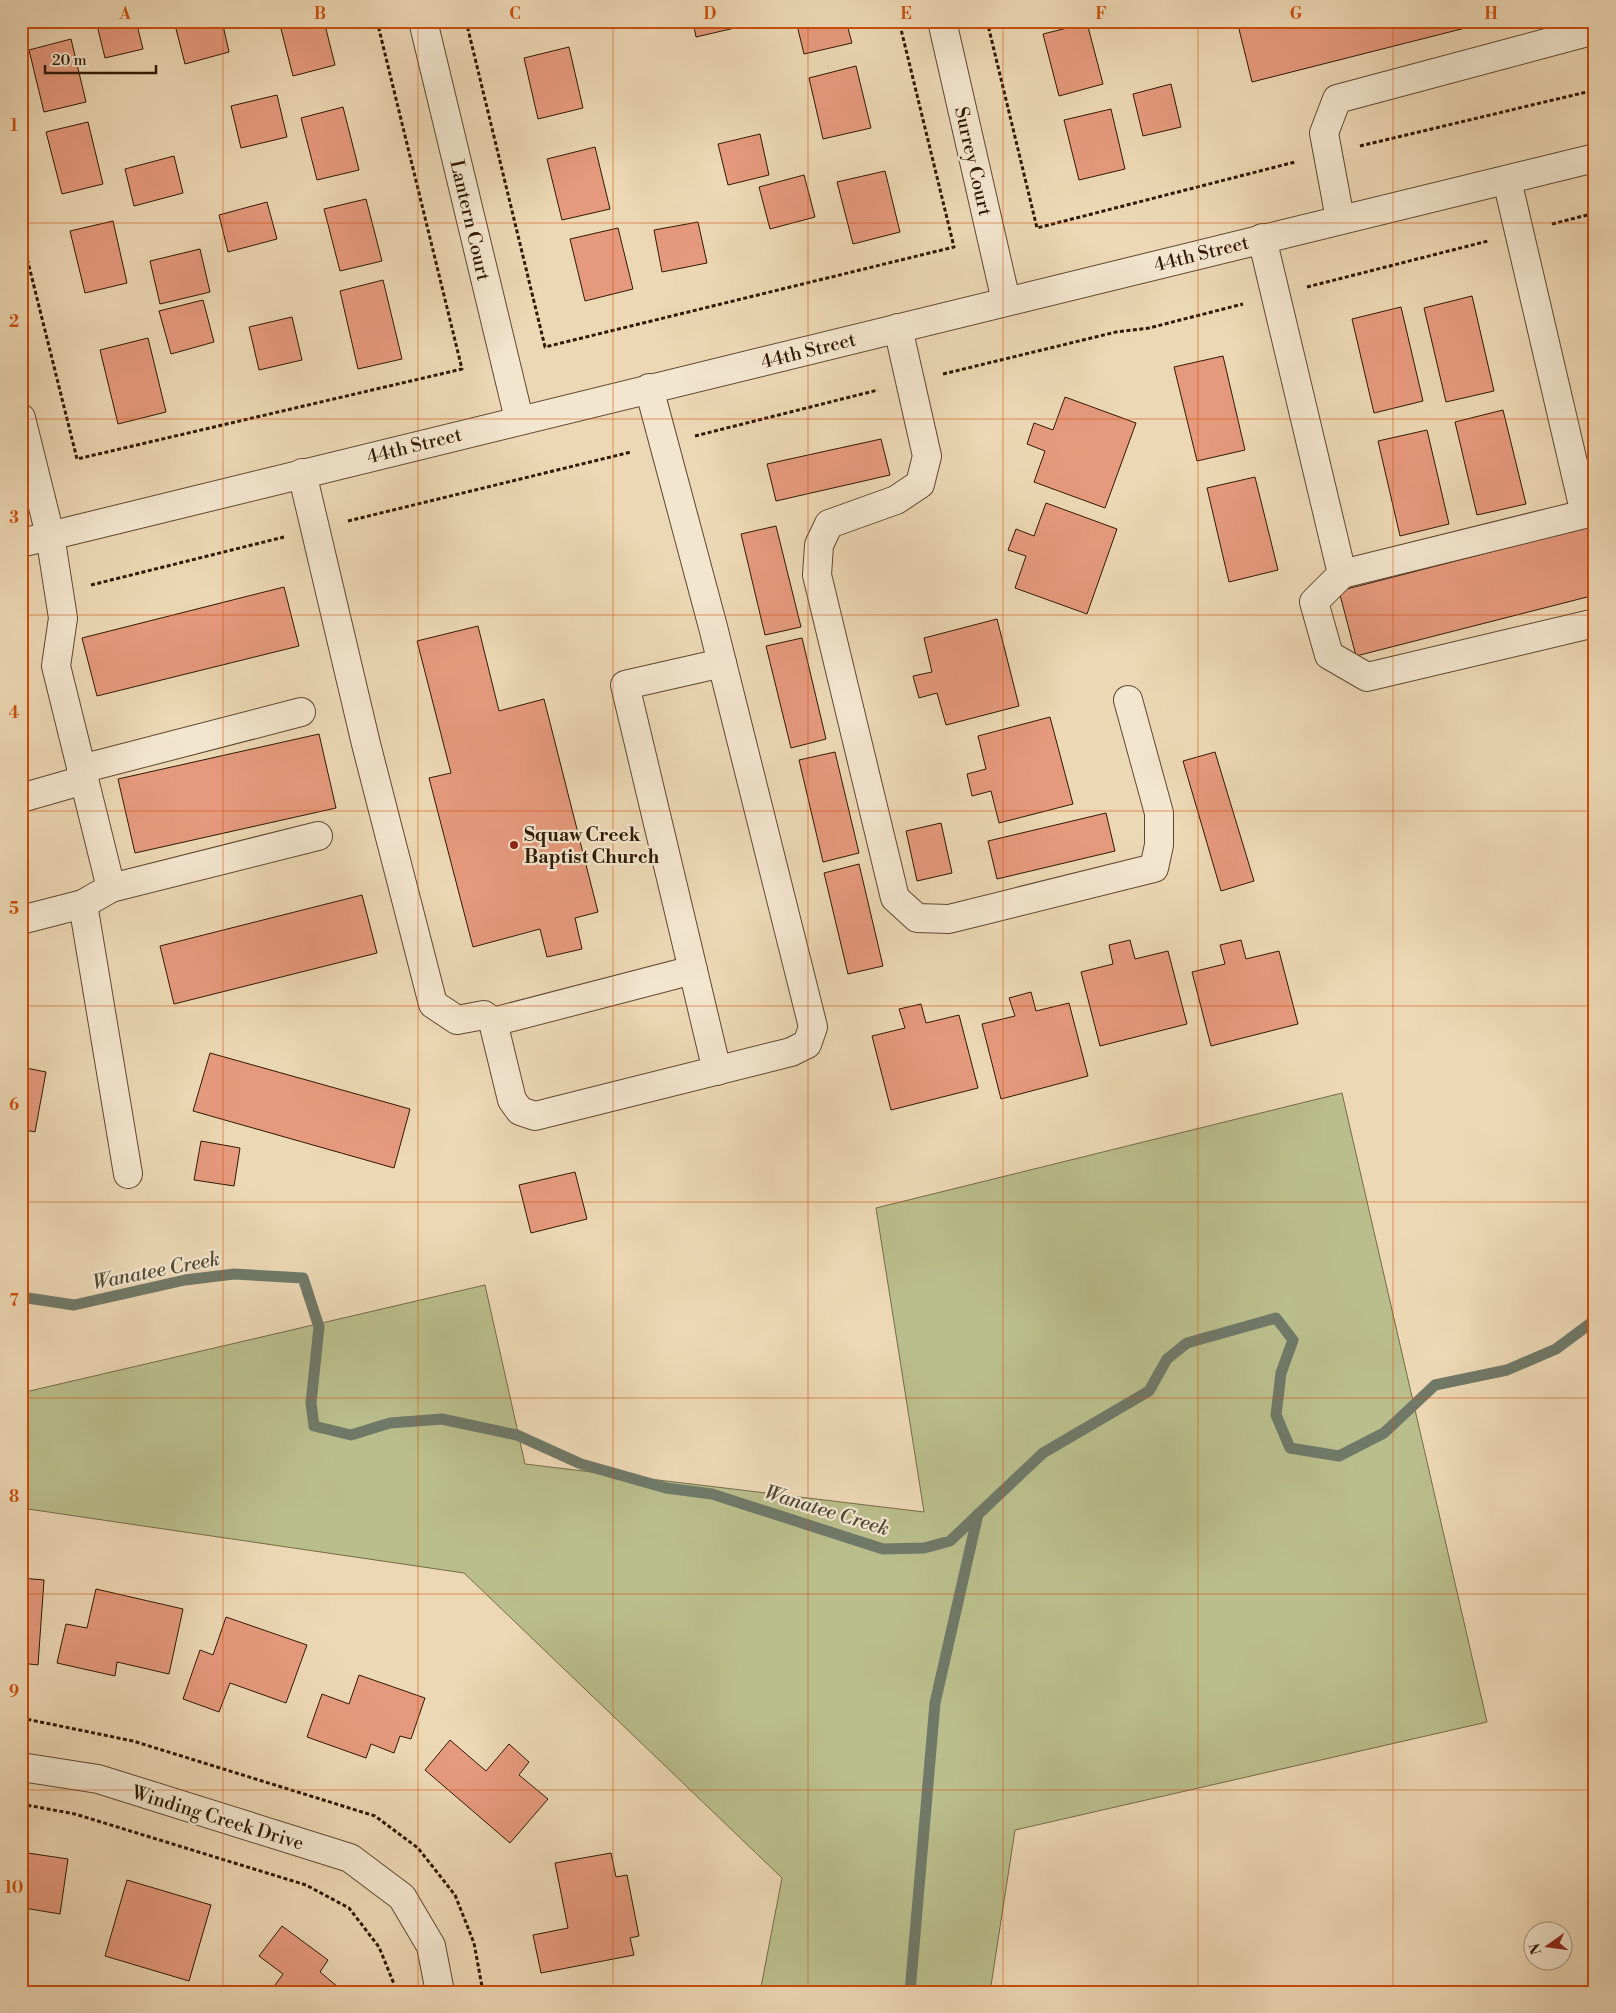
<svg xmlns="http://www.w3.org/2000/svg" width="1616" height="2013" viewBox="0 0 1616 2013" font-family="'Libre Bodoni',serif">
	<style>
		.green { fill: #babe8c; stroke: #756b48 }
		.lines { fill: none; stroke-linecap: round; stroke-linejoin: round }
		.stream { stroke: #707968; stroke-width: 11 }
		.building { fill: #e69a7d; stroke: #301803 }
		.minor-casing { stroke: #5f4830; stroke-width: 30 }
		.path { stroke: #301803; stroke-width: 3; stroke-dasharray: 4 2.5; stroke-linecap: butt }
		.minor { stroke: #f3e6cf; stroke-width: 28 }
		.grid { fill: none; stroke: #cc4f0b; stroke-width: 1; stroke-opacity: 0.55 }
		.poi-dot { fill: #8f2418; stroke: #f3e6cf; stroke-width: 2 }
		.labels { text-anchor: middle; stroke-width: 4.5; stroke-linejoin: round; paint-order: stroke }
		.street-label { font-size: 19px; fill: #301803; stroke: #f3e6cf }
		.poi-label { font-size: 19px; font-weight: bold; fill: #301803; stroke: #f3e6cf; text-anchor: start }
		.water-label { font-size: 20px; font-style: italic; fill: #504935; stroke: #f3e6cf }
		.neatline { fill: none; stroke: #cc4f0b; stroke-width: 2 }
		.grid-label { font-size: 16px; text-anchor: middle; font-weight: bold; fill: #cc4f0b }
	</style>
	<rect width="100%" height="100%" fill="#edd8b5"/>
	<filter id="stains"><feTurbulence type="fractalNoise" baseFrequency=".004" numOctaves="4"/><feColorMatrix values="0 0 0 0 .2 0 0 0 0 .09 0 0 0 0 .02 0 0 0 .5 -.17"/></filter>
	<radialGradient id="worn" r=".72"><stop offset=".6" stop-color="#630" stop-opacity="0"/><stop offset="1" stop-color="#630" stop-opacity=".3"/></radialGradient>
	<path class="green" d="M1342,1093L1487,1722L1015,1830L990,1992H760L782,1878L464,1573L21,1508V1393L485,1285L525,1464L924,1512L876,1208Z"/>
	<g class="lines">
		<g class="stream">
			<path d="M21,1297L74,1305L185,1280L234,1274L303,1278L319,1327L311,1403L314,1426L351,1435L390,1423L442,1419L517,1435L581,1464L666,1488L712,1494L883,1549L924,1548L950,1541L1043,1453L1149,1391L1167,1359L1187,1343L1276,1318L1293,1340L1281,1373L1276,1415L1290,1448L1339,1456L1384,1433L1435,1385L1507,1370L1556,1349L1595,1320"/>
			<path d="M910,1992L935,1703L978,1514"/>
		</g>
	</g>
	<g class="building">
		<path d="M96,21H136L143,49L105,58Z"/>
		<path d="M174,21H222L229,52L185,64Z"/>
		<path d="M279,21H324L335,65L293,76Z"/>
		<path d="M693,21H738L739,27L696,37Z"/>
		<path d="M796,21H846L852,43L804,54Z"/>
		<path d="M1237,21H1493L1252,82Z"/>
		<path d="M1087,23L1103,84L1059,96L1043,34Z"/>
		<path d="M71,39L86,102L44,112L29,50Z"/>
		<path d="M569,47L583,108L538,119L524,58Z"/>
		<path d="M856,66L871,128L823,139L809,78Z"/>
		<path d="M1171,84L1181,127L1143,136L1133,94Z"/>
		<path d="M277,95L287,137L241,148L231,106Z"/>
		<path d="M343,107L359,170L317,180L301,118Z"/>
		<path d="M1111,109L1125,169L1079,180L1064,120Z"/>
		<path d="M88,122L103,184L62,194L46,132Z"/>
		<path d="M760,134L769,175L728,185L718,144Z"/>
		<path d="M595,147L610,209L562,220L547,159Z"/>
		<path d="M174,156L183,193L134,206L125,169Z"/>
		<path d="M885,171L900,232L853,244L837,182Z"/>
		<path d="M804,175L815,217L770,229L759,187Z"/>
		<path d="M366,199L382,261L340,271L324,209Z"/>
		<path d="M267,202L277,239L228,252L219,215Z"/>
		<path d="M113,221L127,283L85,293L70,231Z"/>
		<path d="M698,222L707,263L662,272L654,230Z"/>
		<path d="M618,228L633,289L585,301L570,239Z"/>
		<path d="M200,249L210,292L160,304L150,261Z"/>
		<path d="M383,280L402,359L358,369L340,291Z"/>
		<path d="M1472,296L1494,391L1446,402L1424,308Z"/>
		<path d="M203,300L214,342L171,354L159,311Z"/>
		<path d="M1401,307L1423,401L1374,413L1352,319Z"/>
		<path d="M292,317L302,360L259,370L249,327Z"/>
		<path d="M148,338L166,412L118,424L100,350Z"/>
		<path d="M1223,356L1245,450L1197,461L1174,367Z"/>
		<path d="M1065,397L1136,423L1105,508L1034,482L1045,451L1027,444L1034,423L1053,430Z"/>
		<path d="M1503,410L1526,504L1477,515L1455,422Z"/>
		<path d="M1427,430L1449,524L1400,536L1378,441Z"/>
		<path d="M881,439L890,475L776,501L767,464Z"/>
		<path d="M1255,477L1278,570L1229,582L1207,488Z"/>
		<path d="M1046,503L1117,529L1087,614L1015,588L1026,556L1008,550L1016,529L1034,536Z"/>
		<path d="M1595,525V595L1356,656L1339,591Z"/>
		<path d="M776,526L801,627L765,635L741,534Z"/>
		<path d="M284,587L299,646L97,696L82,638Z"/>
		<path d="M997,619L1019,706L946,725L937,693L919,698L913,676L932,672L924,638Z"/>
		<path d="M478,626L499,711L544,699L598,912L575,918L582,949L547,957L540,929L473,947L429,778L451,773L417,641Z"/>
		<path d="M802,638L826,739L791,748L766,646Z"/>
		<path d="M1050,717L1073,804L999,823L991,791L972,796L967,774L986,769L978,736Z"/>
		<path d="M319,734L336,808L135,853L118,779Z"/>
		<path d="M835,752L859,853L823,862L799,760Z"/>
		<path d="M1215,752L1254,881L1221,891L1183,761Z"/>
		<path d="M1106,813L1115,851L997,879L988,841Z"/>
		<path d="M941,823L952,873L917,881L906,831Z"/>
		<path d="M859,864L883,966L848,974L824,873Z"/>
		<path d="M362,895L377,953L174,1004L160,946Z"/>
		<path d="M1130,940L1135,959L1168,951L1187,1024L1100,1046L1081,972L1113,964L1109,945Z"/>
		<path d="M1241,940L1246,959L1279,951L1298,1024L1211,1046L1192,972L1225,964L1220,945Z"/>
		<path d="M1031,992L1036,1011L1069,1003L1088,1076L1001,1099L982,1024L1015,1016L1009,998Z"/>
		<path d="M921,1004L926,1023L959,1015L978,1088L891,1110L872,1036L905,1028L899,1009Z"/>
		<path d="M210,1053L410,1109L394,1168L193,1111Z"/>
		<path d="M21,1067L46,1072L35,1132L21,1129Z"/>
		<path d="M201,1141L240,1148L234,1186L194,1180Z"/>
		<path d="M575,1172L587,1219L531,1233L519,1185Z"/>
		<path d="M21,1578L44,1580L38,1665L21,1663Z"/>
		<path d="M96,1589L183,1609L169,1674L117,1662L115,1676L57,1663L66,1624L87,1628Z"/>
		<path d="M226,1617L307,1645L286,1703L230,1683L219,1712L183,1699L200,1650L213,1655Z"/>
		<path d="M359,1675L425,1698L411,1739L400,1736L394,1753L371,1744L366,1758L307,1737L322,1694L349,1704Z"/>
		<path d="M450,1740L486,1771L509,1744L529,1762L519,1775L548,1799L510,1843L425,1770Z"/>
		<path d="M21,1852L68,1859L60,1914L24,1908L21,1924Z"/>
		<path d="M611,1853L616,1877L627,1875L639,1936L630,1938L634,1955L541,1973L533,1935L568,1928L555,1863Z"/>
		<path d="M127,1880L211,1905L189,1981L105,1956Z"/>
		<path d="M282,1926L328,1960L320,1972L344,1992H270L283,1974L259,1956Z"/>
	</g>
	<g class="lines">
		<defs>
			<g id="minor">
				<path d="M423,21L519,419"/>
				<path d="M942,21L1006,301"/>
				<path d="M1340,219L1324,133L1337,99L1595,30"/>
				<path d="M1262,238L1342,574L1585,514L1507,180"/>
				<path d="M898,328L927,456L920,484L896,500L829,524L819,545L817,575L895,898L917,918L949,919L1154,868L1159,845V813L1128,700"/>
				<path d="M21,418L50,535L63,618L56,666L111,888L83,904L21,920"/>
				<path d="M302,473L366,744L433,1004L457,1020L484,1015L493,1022L512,1100L520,1111L535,1116L791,1052L807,1044L813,1027L713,627L649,388"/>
				<path d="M21,543L1595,158"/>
				<path d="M1342,574L1314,602L1329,655L1367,677L1595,623"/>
				<path d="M81,769L301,712"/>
				<path d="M21,798L84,780"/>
				<path d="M111,888L318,836"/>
				<path d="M83,904L128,1174"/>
				<path d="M493,1022L693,970"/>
				<path d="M717,1071L625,685L722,663"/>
				<path d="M21,1767L98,1779L350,1858L402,1897L431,1946L440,1992"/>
			</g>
		</defs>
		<use href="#minor" class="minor-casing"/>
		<g class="path">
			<path d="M466,21L545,347L954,247L899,21"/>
			<path d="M987,21L1037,228L1295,162"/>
			<path d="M1360,146L1595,90"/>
			<path d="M1552,224L1595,213"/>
			<path d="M21,234L77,459L462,369L377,21"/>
			<path d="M1307,287L1488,241"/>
			<path d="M943,374L1116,332L1149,328L1243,304"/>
			<path d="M695,436L878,390"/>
			<path d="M348,521L631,452"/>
			<path d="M91,585L284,537"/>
			<path d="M21,1718L133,1741L375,1816L418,1848L455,1895L474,1943L483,1992"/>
			<path d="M21,1804L75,1814L306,1885L349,1908L379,1947L394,1984V1992"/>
		</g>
		<use href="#minor" class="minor"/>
	</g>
	<path class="grid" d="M223,21V1992M418,21V1992M613,21V1992M808,21V1992M1003,21V1992M1198,21V1992M1393,21V1992M21,223H1595M21,419H1595M21,615H1595M21,811H1595M21,1006H1595M21,1202H1595M21,1398H1595M21,1594H1595M21,1790H1595"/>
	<circle class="poi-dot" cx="514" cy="845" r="5"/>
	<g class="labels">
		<g class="street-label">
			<text transform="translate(974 161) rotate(77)" y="7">Surrey Court</text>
			<text transform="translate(471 220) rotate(77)" y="7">Lantern Court</text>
			<text transform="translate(1201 253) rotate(-14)" y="7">44th Street</text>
			<text transform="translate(808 350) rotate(-14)" y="7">44th Street</text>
			<text transform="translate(414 445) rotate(-14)" y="7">44th Street</text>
			<text transform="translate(218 1817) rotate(17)" y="7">Winding Creek Drive</text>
		</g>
		<g class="poi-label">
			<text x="524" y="841">Squaw Creek<tspan x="524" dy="22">Baptist Church</tspan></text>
		</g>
		<g class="water-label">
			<text transform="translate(156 1270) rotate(-11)" y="7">Wanatee Creek</text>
			<text transform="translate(827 1510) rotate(17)" y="7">Wanatee Creek</text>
		</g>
	</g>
	<rect width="1616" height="2013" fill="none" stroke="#edd8b5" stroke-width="55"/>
	<g transform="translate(1548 1946) rotate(256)"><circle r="24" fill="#f3e6cf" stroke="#a5947d"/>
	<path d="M0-4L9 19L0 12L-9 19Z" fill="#8f2418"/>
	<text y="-8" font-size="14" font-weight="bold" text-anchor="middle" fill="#301803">N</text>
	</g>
	<path d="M45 65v8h111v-8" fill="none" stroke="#301803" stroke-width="2.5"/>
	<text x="52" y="65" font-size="15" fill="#301803" stroke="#f3e6cf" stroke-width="4" paint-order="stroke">20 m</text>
	<rect x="28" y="28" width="1560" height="1958" class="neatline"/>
	<g class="grid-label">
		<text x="125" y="19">A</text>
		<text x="320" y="19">B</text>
		<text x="515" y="19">C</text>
		<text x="710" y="19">D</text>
		<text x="906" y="19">E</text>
		<text x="1101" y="19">F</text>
		<text x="1296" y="19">G</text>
		<text x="1491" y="19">H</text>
		<text x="14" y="131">1</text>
		<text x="14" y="327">2</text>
		<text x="14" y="523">3</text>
		<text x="14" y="718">4</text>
		<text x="14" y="914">5</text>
		<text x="14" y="1110">6</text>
		<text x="14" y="1306">7</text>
		<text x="14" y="1502">8</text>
		<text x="14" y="1697">9</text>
		<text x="14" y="1893">10</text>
	</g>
	<rect width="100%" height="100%" filter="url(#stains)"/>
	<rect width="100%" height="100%" fill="url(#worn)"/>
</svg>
